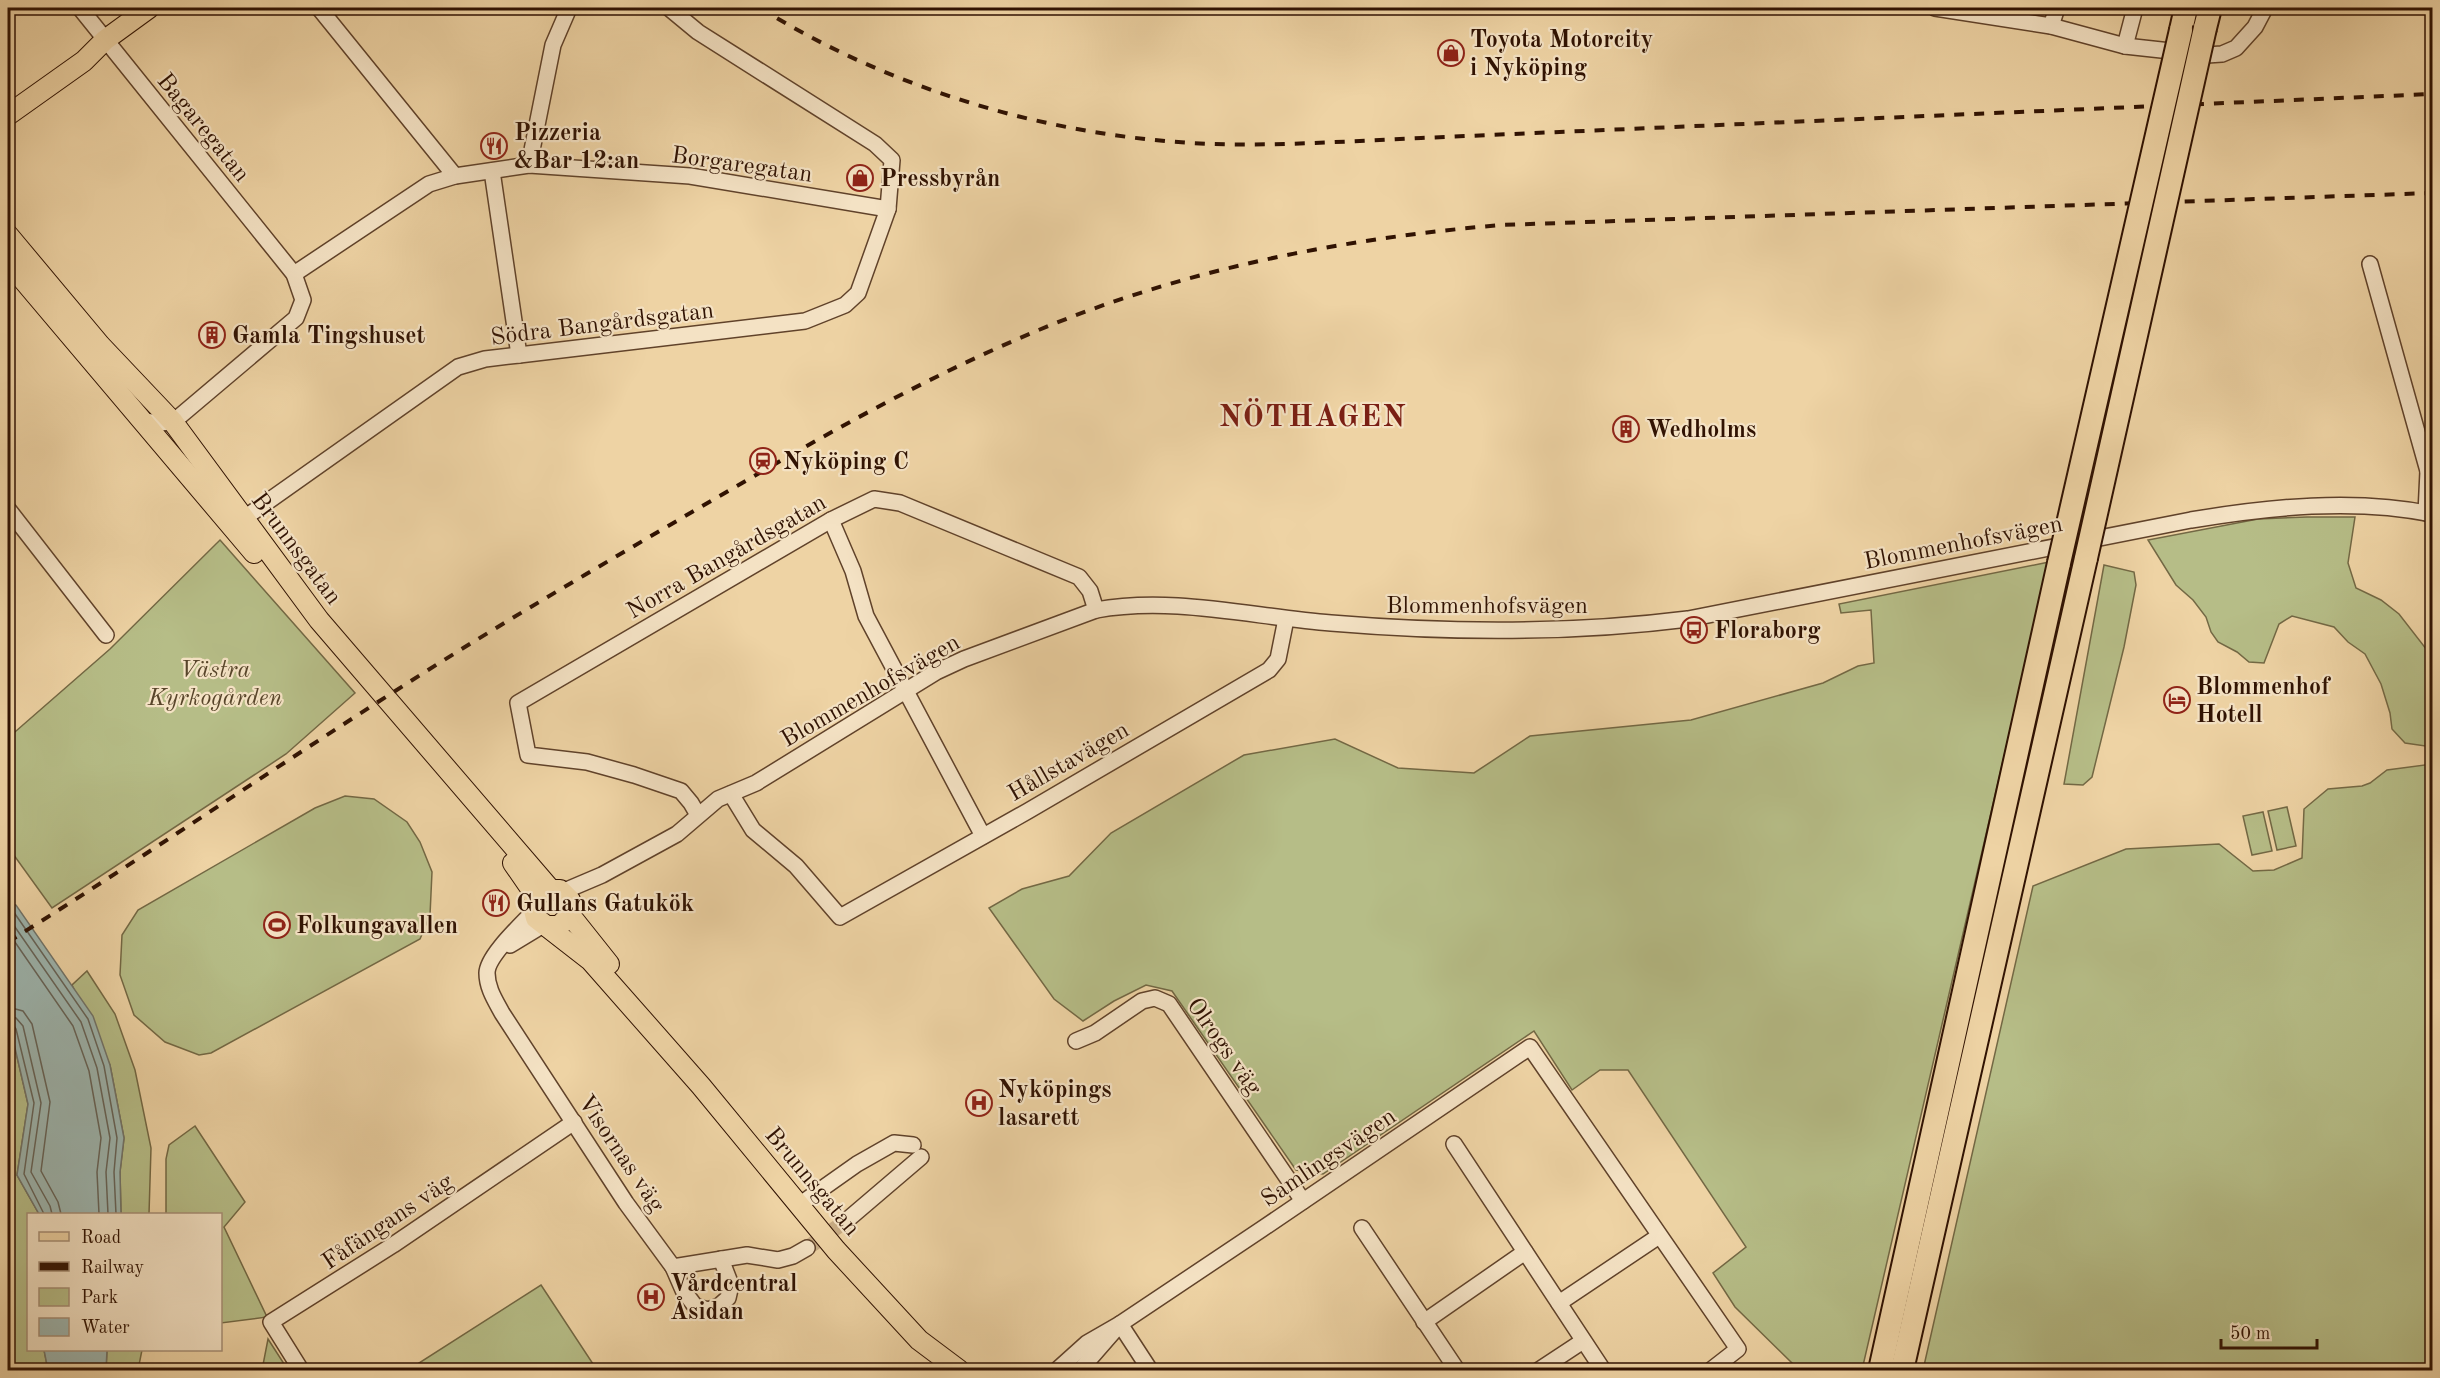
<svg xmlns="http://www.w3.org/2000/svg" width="2440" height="1378" viewBox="0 0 2440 1378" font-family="'Old Standard TT',serif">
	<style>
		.green { fill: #b6bd87; stroke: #736844; stroke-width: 1.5 }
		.water { fill: #9db6b0; stroke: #71746a; stroke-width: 1.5 }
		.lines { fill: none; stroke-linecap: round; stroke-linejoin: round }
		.shore { stroke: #666459; stroke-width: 1.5 }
		.minor-tunnel { stroke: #c8ac84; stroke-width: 15; stroke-dasharray: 15 8; stroke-linecap: butt }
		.minor-casing { stroke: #60422a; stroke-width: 18 }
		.major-casing { stroke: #301202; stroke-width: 22 }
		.highway-casing { stroke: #301202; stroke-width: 26 }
		.minor { stroke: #f4e2c4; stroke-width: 15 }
		.major { stroke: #eed3a4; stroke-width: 20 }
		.highway { stroke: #eed3a4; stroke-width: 22 }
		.rail { stroke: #301202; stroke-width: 4; stroke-dasharray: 10 10; stroke-linecap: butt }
		.highway-bridge-casing { stroke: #301202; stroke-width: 26; stroke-linecap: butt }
		.highway-bridge { stroke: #eed3a4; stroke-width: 22 }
		.labels { text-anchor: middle; stroke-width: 4.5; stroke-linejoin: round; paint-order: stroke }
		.poi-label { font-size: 24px; font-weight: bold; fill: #301202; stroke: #f4e2c4; text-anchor: start }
		.street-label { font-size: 24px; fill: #301202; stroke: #f4e2c4 }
		.park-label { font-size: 24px; font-style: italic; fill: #58452a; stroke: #f4e2c4 }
		.district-label { font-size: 30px; font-weight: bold; letter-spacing: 1.5px; fill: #7a1f14; stroke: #f4e2c4 }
	</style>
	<rect width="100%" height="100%" fill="#eed3a4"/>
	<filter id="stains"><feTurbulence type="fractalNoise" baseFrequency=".00333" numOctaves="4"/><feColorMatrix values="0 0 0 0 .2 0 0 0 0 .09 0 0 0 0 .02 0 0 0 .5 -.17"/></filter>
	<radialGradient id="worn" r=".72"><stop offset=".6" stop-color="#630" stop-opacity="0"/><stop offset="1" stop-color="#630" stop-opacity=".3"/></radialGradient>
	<g class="green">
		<path d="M2307,517H2355L2348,563L2356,588L2381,600L2399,614L2430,654L2432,655V747L2405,743L2392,729L2390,713L2381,684L2365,654L2348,642L2334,627L2292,616L2279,624L2264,663L2249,662L2237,652L2218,642L2211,632L2206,617L2193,600L2176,585L2148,540L2258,519Z"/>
		<path d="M220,540L355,693L286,754L52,908L8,847V738L110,649Z"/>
		<path d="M2049,562L1862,1370H1790L1795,1366L1735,1307L1713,1273L1746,1247L1628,1070H1600L1572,1090L1534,1031L1323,1174L1296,1170L1172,991L1146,985L1114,1001L1083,1021L1054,999L989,908L1022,889L1069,876L1111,833L1244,755L1335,739L1398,768L1474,773L1530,736L1691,720L1823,683L1858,666L1874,663L1871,610L1841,613L1839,604Z"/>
		<path d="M2104,565L2134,572L2136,585L2124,647L2092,777L2083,785L2064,784Z"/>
		<path d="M2432,764V1370H1923L2033,886L2126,849L2219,844L2253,871L2274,870L2302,858L2304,809L2328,789L2362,786L2370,783L2387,770Z"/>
		<path d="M345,796L374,799L407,822L420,842L432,872L430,915L420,939L211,1053L199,1055L165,1042L134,1015L120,975L122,935L138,910L315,808Z"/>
		<path d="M2287,807L2296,846L2277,850L2268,811Z"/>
		<path d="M2263,812L2272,851L2252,855L2243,816Z"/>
		<path d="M87,971L115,1014L135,1070L151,1148L149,1214H121L120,1172L124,1138L110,1065L72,985Z"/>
		<path d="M8,1018L28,1104L17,1175L39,1214H28V1350H44L48,1370H9L8,1367Z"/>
		<path d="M195,1126L245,1202L224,1227L267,1317L221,1323L220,1214H166V1159L169,1145Z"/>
		<path d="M541,1285L597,1370H408Z"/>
		<path d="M268,1339L288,1370H262Z"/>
		<path d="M107,1350H142L138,1370H106Z"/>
	</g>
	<g class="water">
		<path d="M8,902L16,905L93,1016L110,1065L124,1138L120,1172L121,1214H39L17,1175L28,1104L8,1018Z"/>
		<path d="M44,1350H107L106,1370H48Z"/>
	</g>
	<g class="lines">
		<g class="shore">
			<path d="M8,908L13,911L88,1019L104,1066L117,1138L114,1172L116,1214"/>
			<path d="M8,917L81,1022L97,1068L110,1138L106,1172L108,1214"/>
			<path d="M8,932L73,1026L89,1071L101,1138L97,1172L99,1214"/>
			<path d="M8,1007L23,1011L32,1024L50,1102L41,1171L58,1202L61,1214"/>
			<path d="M8,1016L16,1018L23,1026L41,1103L31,1172L50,1206L52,1214"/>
			<path d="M8,1024L13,1025L16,1029L34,1103L24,1174L44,1214"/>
		</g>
		<path class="minor-tunnel" d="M807,1248L846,1221"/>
		<defs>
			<g id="minor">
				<path d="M80,8L294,274L303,300L296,318L173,422L160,423L144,421"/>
				<path d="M319,8L455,176"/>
				<path d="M1935,8L2051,26L2125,46L2207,55L2222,54L2236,48L2255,27L2265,8"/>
				<path d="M2051,26L2057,8"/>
				<path d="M2125,46L2135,8"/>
				<path d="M529,165L553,45L569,8"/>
				<path d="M492,171L519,355"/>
				<path d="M2370,264L2428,471"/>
				<path d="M294,274L429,184L455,176L529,165L690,176L888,209"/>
				<path d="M8,509L106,635"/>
				<path d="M2426,513L2428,471L2432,470"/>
				<path d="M831,520L853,571L866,616L983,836"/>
				<path d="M236,524L458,367L485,359L519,355L805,321L845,305L858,293L888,209L892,160L875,144L698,32L669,8"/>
				<path d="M731,794L753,830L796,866L840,917L1028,811L1269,670L1278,659L1286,619"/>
				<path d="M698,815L691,803L681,791L634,775L587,762L528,755L518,703L831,520L874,499L900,503L1079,577L1090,591L1096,610"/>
				<path d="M562,892L602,875L677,834L718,799L756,783L936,672L964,659L1096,610C1173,596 1253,617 1331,623C1450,633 1569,634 1688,619L2191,520C2269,507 2354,498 2432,514"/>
				<path d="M533,912C522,924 487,956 487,973C487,988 495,1000 502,1013L626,1203L673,1267L683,1290L695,1306L708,1310L719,1306L728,1298L731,1285L721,1259"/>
				<path d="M510,945L543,925"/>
				<path d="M1076,1041L1095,1033L1142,1001L1155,998L1169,1004L1303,1201"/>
				<path d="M1454,1144L1603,1370"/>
				<path d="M799,1205L857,1164L894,1143L913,1145"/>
				<path d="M846,1221L921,1157"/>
				<path d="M1362,1228L1457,1370"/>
				<path d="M673,1267L747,1255L778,1260L793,1256L807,1248"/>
				<path d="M1559,1303L1659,1236"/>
				<path d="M1424,1322L1525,1252"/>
				<path d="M1120,1324L1150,1370"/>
				<path d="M301,1370L271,1322L393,1245L574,1122"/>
				<path d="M1057,1370L1087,1343L1120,1324L1262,1229L1530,1047L1738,1349L1711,1370"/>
				<path d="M1080,1370L1114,1331"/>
				<path d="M1539,1370L1583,1341"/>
			</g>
			<g id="major">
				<path d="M8,115L84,61L105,40L149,8"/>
				<path d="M8,235L100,345L173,422L319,620L550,889"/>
				<path d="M8,262L254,553"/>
				<path d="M513,863L531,889L535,900"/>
				<path d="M570,915L609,964"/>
				<path d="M546,926H559L570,915V900L560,890H546L538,894L533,906L536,918L590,960L701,1086L836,1250L919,1340L959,1370"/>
			</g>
			<g id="highway">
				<path d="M2205,28L2210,8"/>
				<path d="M2181,30L2186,8"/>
				<path d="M1880,1370L2059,563"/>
				<path d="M1902,1370L2086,558"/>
			</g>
		</defs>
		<use href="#minor" class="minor-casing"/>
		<use href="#major" class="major-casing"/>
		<use href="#highway" class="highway-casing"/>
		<use href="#minor" class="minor"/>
		<use href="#major" class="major"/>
		<use href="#highway" class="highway"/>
		<g class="rail">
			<path d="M760,8C894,91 1054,138 1212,144C1281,146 1351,141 1421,138L2432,94"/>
			<path d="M8,942C141,859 271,770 403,686C498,625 595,569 692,512C809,444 925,376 1051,325C1194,267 1348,238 1501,225L2432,193"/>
		</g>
		<defs>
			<g id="highway-bridge">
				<path d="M2086,558L2205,28"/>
				<path d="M2059,563L2181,30"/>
			</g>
		</defs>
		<use href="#highway-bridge" class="highway-bridge-casing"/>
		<use href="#highway-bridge" class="highway-bridge"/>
	</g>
	<defs>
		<symbol id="shop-ring" viewBox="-11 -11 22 22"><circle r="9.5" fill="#f4e2c4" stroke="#8f2418" stroke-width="1.5"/><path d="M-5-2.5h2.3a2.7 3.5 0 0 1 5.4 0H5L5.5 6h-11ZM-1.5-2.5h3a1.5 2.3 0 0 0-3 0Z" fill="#8f2418"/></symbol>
		<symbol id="restaurant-ring" viewBox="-11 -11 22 22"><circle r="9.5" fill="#f4e2c4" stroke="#8f2418" stroke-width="1.5"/><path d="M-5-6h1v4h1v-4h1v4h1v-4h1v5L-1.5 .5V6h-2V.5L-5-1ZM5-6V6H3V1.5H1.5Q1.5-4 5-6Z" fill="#8f2418"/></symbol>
		<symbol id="building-ring" viewBox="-11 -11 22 22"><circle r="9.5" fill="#f4e2c4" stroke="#8f2418" stroke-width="1.5"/><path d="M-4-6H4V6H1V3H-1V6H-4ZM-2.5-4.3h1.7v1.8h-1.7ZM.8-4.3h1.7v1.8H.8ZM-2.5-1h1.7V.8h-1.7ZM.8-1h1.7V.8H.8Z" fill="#8f2418"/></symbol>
		<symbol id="station-ring" viewBox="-11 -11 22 22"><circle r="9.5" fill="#f4e2c4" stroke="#8f2418" stroke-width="1.5"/><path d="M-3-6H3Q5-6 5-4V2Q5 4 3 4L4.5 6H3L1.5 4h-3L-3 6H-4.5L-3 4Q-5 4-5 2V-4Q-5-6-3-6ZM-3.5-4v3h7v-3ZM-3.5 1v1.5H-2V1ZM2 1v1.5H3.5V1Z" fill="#8f2418"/></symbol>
		<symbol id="bus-ring" viewBox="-11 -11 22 22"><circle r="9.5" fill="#f4e2c4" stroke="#8f2418" stroke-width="1.5"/><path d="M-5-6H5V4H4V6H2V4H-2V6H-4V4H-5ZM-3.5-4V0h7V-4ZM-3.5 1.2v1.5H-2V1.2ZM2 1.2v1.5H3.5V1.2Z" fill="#8f2418"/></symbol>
		<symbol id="hotel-ring" viewBox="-11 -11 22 22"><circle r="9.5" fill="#f4e2c4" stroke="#8f2418" stroke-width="1.5"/><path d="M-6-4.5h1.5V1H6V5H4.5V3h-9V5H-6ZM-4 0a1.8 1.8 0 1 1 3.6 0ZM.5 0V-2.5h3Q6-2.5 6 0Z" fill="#8f2418"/></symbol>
		<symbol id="stadium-ring" viewBox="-11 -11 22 22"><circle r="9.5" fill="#f4e2c4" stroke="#8f2418" stroke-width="1.5"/><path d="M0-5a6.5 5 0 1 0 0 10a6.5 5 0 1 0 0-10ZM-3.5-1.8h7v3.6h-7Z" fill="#8f2418"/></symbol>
		<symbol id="hospital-ring" viewBox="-11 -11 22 22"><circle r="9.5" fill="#f4e2c4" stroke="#8f2418" stroke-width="1.5"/><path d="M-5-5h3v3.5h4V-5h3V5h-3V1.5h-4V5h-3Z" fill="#8f2418"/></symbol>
	</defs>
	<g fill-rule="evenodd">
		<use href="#shop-ring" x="1436" y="38" width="30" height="30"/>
		<use href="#restaurant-ring" x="479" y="131" width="30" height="30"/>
		<use href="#shop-ring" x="845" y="163" width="30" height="30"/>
		<use href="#building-ring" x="197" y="320" width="30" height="30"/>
		<use href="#building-ring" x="1611" y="414" width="30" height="30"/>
		<use href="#station-ring" x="748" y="446" width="30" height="30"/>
		<use href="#bus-ring" x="1679" y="615" width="30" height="30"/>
		<use href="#hotel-ring" x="2162" y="685" width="30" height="30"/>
		<use href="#restaurant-ring" x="481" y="888" width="30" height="30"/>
		<use href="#stadium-ring" x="262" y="910" width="30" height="30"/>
		<use href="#hospital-ring" x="964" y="1088" width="30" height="30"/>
		<use href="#hospital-ring" x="636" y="1282" width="30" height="30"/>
	</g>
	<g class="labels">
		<g class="poi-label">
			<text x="1470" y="47">Toyota Motorcity<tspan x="1470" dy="28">i Nyköping</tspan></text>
			<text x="514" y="140">Pizzeria<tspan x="514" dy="28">&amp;Bar 12:an</tspan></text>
			<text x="880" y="186">Pressbyrån</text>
			<text x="232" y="343">Gamla Tingshuset</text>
			<text x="1646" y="437">Wedholms</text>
			<text x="783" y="469">Nyköping C</text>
			<text x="1714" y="638">Floraborg</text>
			<text x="2196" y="694">Blommenhof<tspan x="2196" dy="28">Hotell</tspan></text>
			<text x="516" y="911">Gullans Gatukök</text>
			<text x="296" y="933">Folkungavallen</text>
			<text x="998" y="1097">Nyköpings<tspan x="998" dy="28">lasarett</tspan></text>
			<text x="670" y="1291">Vårdcentral<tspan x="670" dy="28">Åsidan</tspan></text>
		</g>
		<g class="street-label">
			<text transform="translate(204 127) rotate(51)" y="8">Bagaregatan</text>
			<text transform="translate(742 164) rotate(8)" y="8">Borgaregatan</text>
			<text transform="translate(602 323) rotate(-7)" y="8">Södra Bangårdsgatan</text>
			<text transform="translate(1963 542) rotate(-11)" y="8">Blommenhofsvägen</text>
			<text transform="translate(297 548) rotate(53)" y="8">Brunnsgatan</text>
			<text transform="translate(726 556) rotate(-30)" y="8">Norra Bangårdsgatan</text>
			<text x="1487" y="613">Blommenhofsvägen</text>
			<text transform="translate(870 690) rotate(-30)" y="8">Blommenhofsvägen</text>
			<text transform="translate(1068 761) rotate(-30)" y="8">Hållstavägen</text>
			<text transform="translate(1225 1046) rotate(55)" y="8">Olrogs väg</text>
			<text transform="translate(622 1153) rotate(56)" y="8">Visornas väg</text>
			<text transform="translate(1328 1157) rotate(-34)" y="8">Samlingsvägen</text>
			<text transform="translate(813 1181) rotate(50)" y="8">Brunnsgatan</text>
			<text transform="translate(387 1221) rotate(-34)" y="8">Fåfängans väg</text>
		</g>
		<g class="park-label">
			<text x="215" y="677">Västra<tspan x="215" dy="28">Kyrkogården</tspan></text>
		</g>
		<g class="district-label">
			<text x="1313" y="426">NÖTHAGEN</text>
		</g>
	</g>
	<rect width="2440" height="1378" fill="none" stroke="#eed3a4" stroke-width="30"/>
	<rect x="9" y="9" width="2422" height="1360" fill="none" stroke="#301202" stroke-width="3"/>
	<rect x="15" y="15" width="2410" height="1348" fill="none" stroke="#301202" stroke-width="1.5"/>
	<rect x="27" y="1213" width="195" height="138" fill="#f4e2c4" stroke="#a68f76" stroke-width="1.5"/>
	<rect x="39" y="1232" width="30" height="9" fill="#eed3a4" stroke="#a68f76" stroke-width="1.5"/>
	<text x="81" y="1243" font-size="18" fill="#301202">Road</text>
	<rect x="39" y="1262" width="30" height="9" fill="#301202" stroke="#a68f76" stroke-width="1.5"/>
	<text x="81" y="1273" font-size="18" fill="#301202">Railway</text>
	<rect x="39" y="1288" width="30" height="18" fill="#b6bd87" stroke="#a68f76" stroke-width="1.5"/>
	<text x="81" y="1303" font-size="18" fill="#301202">Park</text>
	<rect x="39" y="1318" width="30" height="18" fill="#9db6b0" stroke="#a68f76" stroke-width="1.5"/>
	<text x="81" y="1333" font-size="18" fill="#301202">Water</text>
	<path d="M2221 1339v9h96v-9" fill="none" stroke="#301202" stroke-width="3"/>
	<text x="2230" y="1339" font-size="18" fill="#301202" stroke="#f4e2c4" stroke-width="4.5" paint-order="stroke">50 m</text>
	<rect width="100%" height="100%" filter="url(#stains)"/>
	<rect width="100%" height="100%" fill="url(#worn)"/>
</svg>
